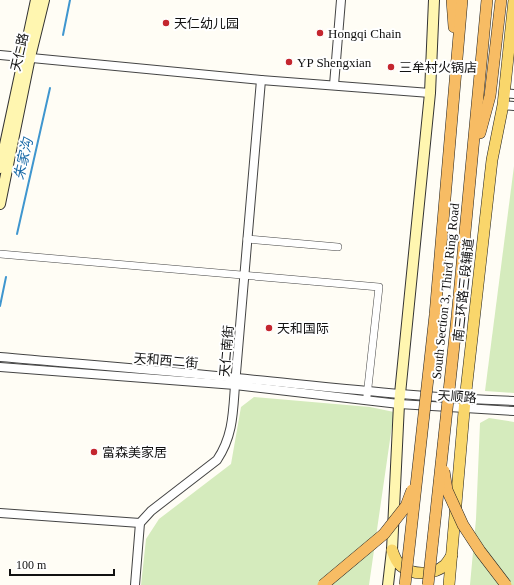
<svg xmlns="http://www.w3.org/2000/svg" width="514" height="585" viewBox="0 0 514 585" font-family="'Times New Roman','Noto Sans SC',serif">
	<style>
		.green { fill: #d5ebbd }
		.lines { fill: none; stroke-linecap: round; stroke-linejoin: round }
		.stream { stroke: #3f96cf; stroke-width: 2 }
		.minor-casing { stroke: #444; stroke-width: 8 }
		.tertiary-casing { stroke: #444; stroke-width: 10 }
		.secondary-casing { stroke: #333; stroke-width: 12 }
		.primary-casing { stroke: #222; stroke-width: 12 }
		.trunk-casing { stroke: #222; stroke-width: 12 }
		.minor { stroke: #fff; stroke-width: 7 }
		.tertiary { stroke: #fff; stroke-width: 8 }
		.secondary { stroke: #fff6b0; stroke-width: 10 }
		.primary { stroke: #f9d66b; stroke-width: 11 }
		.trunk { stroke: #f7bc64; stroke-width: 11 }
		.trunk-bridge-casing { stroke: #222; stroke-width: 12; stroke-linecap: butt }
		.trunk-bridge { stroke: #f7bc64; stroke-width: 11 }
		.poi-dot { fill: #c4262e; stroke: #fff; stroke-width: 1.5 }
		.labels { text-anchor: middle; stroke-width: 4; stroke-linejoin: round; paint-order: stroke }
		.poi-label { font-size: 13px; fill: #111; stroke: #fff; text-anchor: start }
		.street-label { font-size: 13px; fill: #111; stroke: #fff }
		.water-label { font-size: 14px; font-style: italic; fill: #1768a6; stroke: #fff }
	</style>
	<rect width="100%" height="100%" fill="#fffdf5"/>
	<g class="green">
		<path d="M514,166V393L485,391Z"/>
		<path d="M254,397L370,407L394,412L369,585H141L146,539L159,519L231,464L241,407Z"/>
		<path d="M489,418L514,422V585H470L476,519L480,423Z"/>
	</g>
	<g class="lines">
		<g class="stream">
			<path d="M63,35L70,0"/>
			<path d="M17,234L50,88"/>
			<path d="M0,306L6,277"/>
		</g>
		<defs>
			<g id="minor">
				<path d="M247,239L338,247"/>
				<path d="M0,254L379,287L367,396"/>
			</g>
			<g id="tertiary">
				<path d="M0,55L261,80L430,93"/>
				<path d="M334,85L341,0"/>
				<path d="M504,93L514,94"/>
				<path d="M503,105L514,106"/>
				<path d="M0,357C79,364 157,370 236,378C329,387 421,398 514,401"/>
				<path d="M0,367L235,385L399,404L514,411"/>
				<path d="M0,513L140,523"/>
				<path d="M135,585L140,523L151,511L217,460C233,436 233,413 235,385L261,80"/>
			</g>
			<g id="secondary">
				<path d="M0,168L36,0"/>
				<path d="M0,204L30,57L44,0"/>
				<path d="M388,585L392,550L399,404L430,93L434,0"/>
			</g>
			<g id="primary">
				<path d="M392,550C394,556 396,562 401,566C413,576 434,575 445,565C448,562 450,558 452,555"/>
				<path d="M449,585L465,400L492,160L503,105L514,0"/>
			</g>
			<g id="trunk">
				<path d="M452,0L454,27"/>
				<path d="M480,133L490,96L501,0"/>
				<path d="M435,315L462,0"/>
				<path d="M457,317L487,0"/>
			</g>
		</defs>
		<use href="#minor" class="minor-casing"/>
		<use href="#tertiary" class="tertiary-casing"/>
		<use href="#secondary" class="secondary-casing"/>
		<use href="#primary" class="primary-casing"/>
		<use href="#trunk" class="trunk-casing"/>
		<use href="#minor" class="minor"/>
		<use href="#tertiary" class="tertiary"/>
		<use href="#secondary" class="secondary"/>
		<use href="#primary" class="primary"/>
		<use href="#trunk" class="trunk"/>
		<defs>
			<g id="trunk-bridge">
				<path d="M444,471L447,490L463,525L480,551L506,585"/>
				<path d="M323,585L384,534L406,506L412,490"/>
				<path d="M405,585L435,315"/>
				<path d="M428,585L457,317"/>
			</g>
		</defs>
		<use href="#trunk-bridge" class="trunk-bridge-casing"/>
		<use href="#trunk-bridge" class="trunk-bridge"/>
	</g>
	<g class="poi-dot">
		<circle cx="166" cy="23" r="4"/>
		<circle cx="320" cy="33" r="4"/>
		<circle cx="289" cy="62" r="4"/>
		<circle cx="391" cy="67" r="4"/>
		<circle cx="269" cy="328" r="4"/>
		<circle cx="94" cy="452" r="4"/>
	</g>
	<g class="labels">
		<g class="poi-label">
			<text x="174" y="28">天仁幼儿园</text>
			<text x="328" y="38">Hongqi Chain</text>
			<text x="297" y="67">YP Shengxian</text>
			<text x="399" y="72">三牟村火锅店</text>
			<text x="277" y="333">天和国际</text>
			<text x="102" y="457">富森美家居</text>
		</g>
		<g class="street-label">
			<text transform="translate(19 52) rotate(-77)" y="5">天仁路</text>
			<text transform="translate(463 290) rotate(-84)" y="5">南三环路三段辅道</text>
			<text transform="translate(445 291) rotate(-84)" y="5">South Section 3, Third Ring Road</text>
			<text transform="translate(226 351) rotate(-85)" y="5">天仁南街</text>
			<text transform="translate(166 360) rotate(5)" y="5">天和西二街</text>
			<text transform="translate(457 396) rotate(4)" y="5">天顺路</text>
		</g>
		<g class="water-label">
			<text transform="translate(23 159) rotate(-77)" y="5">朱家沟</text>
		</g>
	</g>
	<path d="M10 569v6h104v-6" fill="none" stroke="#111111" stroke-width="2"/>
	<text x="16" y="569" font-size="12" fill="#111111" stroke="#ffffff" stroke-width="3" paint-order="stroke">100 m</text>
</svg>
